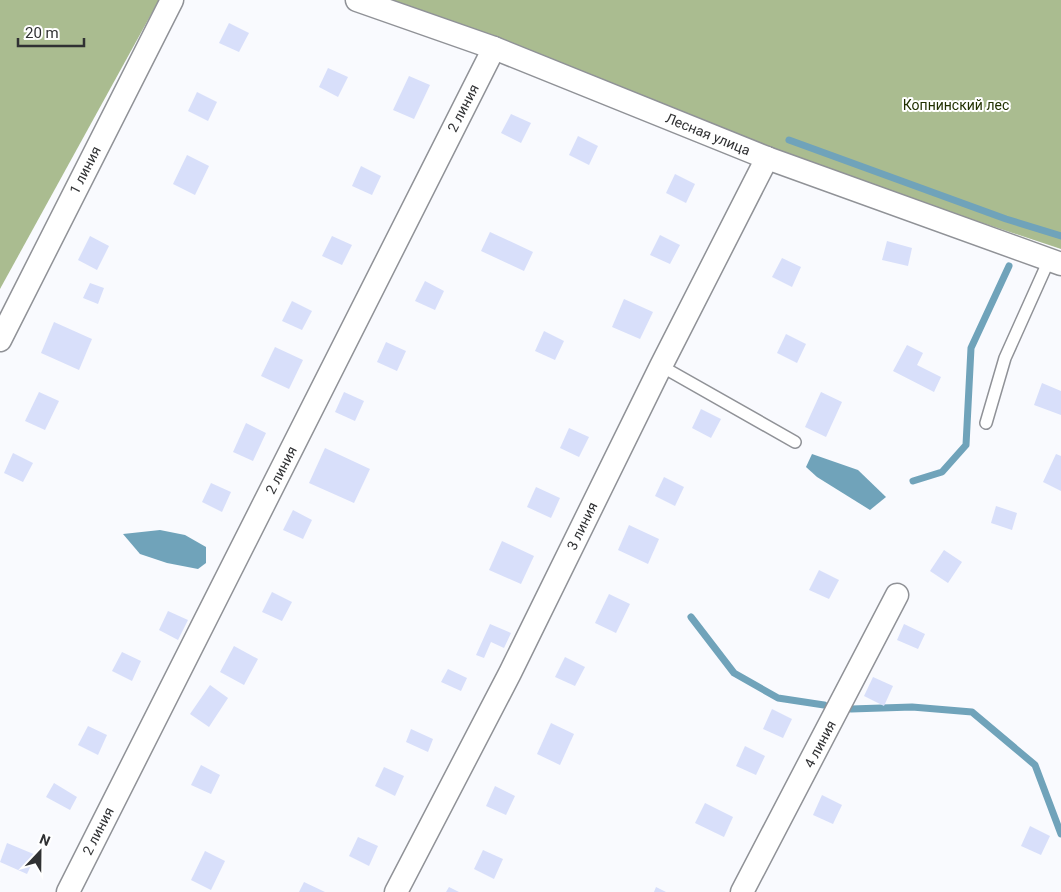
<svg xmlns="http://www.w3.org/2000/svg" width="1061" height="892" viewBox="0 0 1061 892" font-family="Roboto,sans-serif">
	<style>
		.forest { fill: #aabc90 }
		.water { fill: #70a3ba }
		.lines { fill: none; stroke-linecap: round; stroke-linejoin: round }
		.stream { stroke: #70a3ba; stroke-width: 7 }
		.building { fill: #d8dffa }
		.lane-casing { stroke: #909297; stroke-width: 14 }
		.street-casing { stroke: #909297; stroke-width: 25 }
		.lane { stroke: #fff; stroke-width: 11 }
		.street { stroke: #fff; stroke-width: 22 }
		.labels { text-anchor: middle; stroke-width: 4; stroke-linejoin: round; paint-order: stroke }
		.park-label { font-size: 14px; fill: #213000; stroke: #fff }
		.street-label { font-size: 14px; fill: #303133; stroke: #fff }
	</style>
	<rect width="100%" height="100%" fill="#f9fafe"/>
	<g class="forest">
		<path d="M0,0H159L0,289Z"/>
		<path d="M369,0H1061V249L895,194Z"/>
	</g>
	<g class="water">
		<path d="M812,454L858,470L886,497L870,510L817,477L806,467Z"/>
		<path d="M160,530L185,535L206,547V563L198,569L167,563L140,554L123,534Z"/>
	</g>
	<g class="lines">
		<g class="stream">
			<path d="M789,140L1006,219L1061,236"/>
			<path d="M913,481L942,472L966,445L971,348L1009,266"/>
			<path d="M691,617L734,673L778,698L824,705"/>
			<path d="M851,709L912,707L972,712L1035,765L1061,834"/>
		</g>
	</g>
	<g class="building">
		<path d="M229,23L249,33L239,52L219,43Z"/>
		<path d="M328,68L348,77L338,97L319,87Z"/>
		<path d="M409,76L430,85L414,119L393,110Z"/>
		<path d="M197,92L217,102L208,121L188,111Z"/>
		<path d="M511,114L531,123L521,143L501,133Z"/>
		<path d="M578,136L598,146L589,165L569,155Z"/>
		<path d="M187,155L209,166L195,195L173,184Z"/>
		<path d="M361,166L381,176L372,195L352,186Z"/>
		<path d="M675,174L695,184L686,203L666,193Z"/>
		<path d="M490,232L533,252L524,271L481,251Z"/>
		<path d="M660,235L680,245L670,264L650,255Z"/>
		<path d="M90,236L109,246L97,270L78,260Z"/>
		<path d="M332,236L352,245L342,265L322,256Z"/>
		<path d="M887,241L912,248L908,266L882,260Z"/>
		<path d="M782,258L801,267L792,287L772,277Z"/>
		<path d="M425,281L444,291L435,310L415,301Z"/>
		<path d="M90,283L104,288L98,304L83,298Z"/>
		<path d="M624,299L653,312L640,339L612,327Z"/>
		<path d="M292,301L312,311L302,330L282,321Z"/>
		<path d="M54,322L92,339L79,370L41,353Z"/>
		<path d="M544,331L564,341L555,360L535,351Z"/>
		<path d="M786,334L806,344L797,363L777,353Z"/>
		<path d="M386,342L406,351L397,371L377,362Z"/>
		<path d="M907,345L923,353L917,365L941,377L934,392L893,371Z"/>
		<path d="M275,347L303,360L289,389L261,376Z"/>
		<path d="M1042,383L1061,391V415L1034,405Z"/>
		<path d="M39,392L59,401L45,430L25,421Z"/>
		<path d="M344,392L364,401L355,421L335,412Z"/>
		<path d="M821,392L842,402L826,437L805,427Z"/>
		<path d="M701,409L721,419L711,438L692,428Z"/>
		<path d="M246,423L266,433L253,461L233,452Z"/>
		<path d="M569,428L589,437L579,457L560,448Z"/>
		<path d="M325,448L370,469L354,503L309,483Z"/>
		<path d="M13,453L33,463L23,482L4,473Z"/>
		<path d="M1056,454L1061,456V491L1043,482Z"/>
		<path d="M664,477L684,487L675,506L655,496Z"/>
		<path d="M211,483L231,492L222,512L202,502Z"/>
		<path d="M536,487L560,498L551,518L527,507Z"/>
		<path d="M996,506L1017,513L1012,530L991,523Z"/>
		<path d="M293,510L312,520L303,539L283,530Z"/>
		<path d="M629,525L659,539L648,564L618,550Z"/>
		<path d="M502,541L534,556L521,584L489,570Z"/>
		<path d="M944,550L962,562L948,583L930,571Z"/>
		<path d="M819,570L839,580L829,599L809,590Z"/>
		<path d="M272,592L292,602L282,621L262,612Z"/>
		<path d="M609,594L630,604L616,633L595,623Z"/>
		<path d="M168,611L188,620L178,640L159,630Z"/>
		<path d="M490,624L511,633L504,648L491,642L484,658L476,655Z"/>
		<path d="M904,624L925,634L918,649L897,640Z"/>
		<path d="M234,646L258,659L244,685L220,672Z"/>
		<path d="M122,652L141,661L132,681L112,671Z"/>
		<path d="M565,657L585,667L575,686L555,677Z"/>
		<path d="M448,669L467,678L461,691L441,682Z"/>
		<path d="M873,677L893,686L884,706L864,696Z"/>
		<path d="M210,685L228,698L209,727L190,714Z"/>
		<path d="M772,709L792,719L783,738L763,729Z"/>
		<path d="M551,723L574,734L560,765L537,754Z"/>
		<path d="M88,726L107,735L98,755L78,745Z"/>
		<path d="M411,729L433,739L428,752L406,742Z"/>
		<path d="M745,746L765,756L756,775L736,766Z"/>
		<path d="M201,765L220,775L211,794L191,785Z"/>
		<path d="M384,767L404,776L395,796L375,786Z"/>
		<path d="M54,783L77,797L70,810L46,797Z"/>
		<path d="M495,786L515,796L506,815L486,806Z"/>
		<path d="M822,795L842,805L833,824L813,815Z"/>
		<path d="M705,803L733,817L724,837L695,823Z"/>
		<path d="M1030,826L1050,836L1041,855L1021,846Z"/>
		<path d="M358,837L378,846L369,866L349,856Z"/>
		<path d="M7,843L36,855L27,874L0,862Z"/>
		<path d="M483,850L503,859L494,879L474,869Z"/>
		<path d="M205,851L225,861L211,890L191,880Z"/>
		<path d="M304,882L325,892H299Z"/>
		<path d="M449,887L459,892H446Z"/>
		<path d="M656,887L666,892H654Z"/>
	</g>
	<g class="lines">
		<defs>
			<g id="lane">
				<path d="M661,366L795,442"/>
				<path d="M986,423L1005,358L1049,260"/>
			</g>
			<g id="street">
				<path d="M357,0L494,48L767,158L1061,264"/>
				<path d="M0,340L172,0"/>
				<path d="M68,892L494,48"/>
				<path d="M396,892L510,673L661,366L767,158"/>
				<path d="M742,892L897,595"/>
			</g>
		</defs>
		<use href="#lane" class="lane-casing"/>
		<use href="#street" class="street-casing"/>
		<use href="#lane" class="lane"/>
		<use href="#street" class="street"/>
	</g>
	<g class="labels">
		<g class="park-label">
			<text x="956" y="110">Копнинский лес</text>
		</g>
		<g class="street-label">
			<text transform="translate(463 108) rotate(-63)" y="5">2 линия</text>
			<text transform="translate(708 134) rotate(22)" y="5">Лесная улица</text>
			<text transform="translate(85 170) rotate(-63)" y="5">1 линия</text>
			<text transform="translate(281 470) rotate(-63)" y="5">2 линия</text>
			<text transform="translate(582 526) rotate(-64)" y="5">3 линия</text>
			<text transform="translate(820 744) rotate(-62)" y="5">4 линия</text>
			<text transform="translate(98 831) rotate(-63)" y="5">2 линия</text>
		</g>
	</g>
	<g transform="translate(40 852) rotate(22)" stroke="#ffffff" stroke-width="4" paint-order="stroke">
	<path d="M0-4L9 19L0 12L-9 19Z" fill="#303133"/>
	<text y="-8" font-size="14" font-weight="bold" text-anchor="middle" fill="#303133">N</text>
	</g>
	<path d="M18 38v8h66v-8" fill="none" stroke="#303133" stroke-width="2.5"/>
	<text x="25" y="38" font-size="15" fill="#303133" stroke="#ffffff" stroke-width="4" paint-order="stroke">20 m</text>
</svg>
